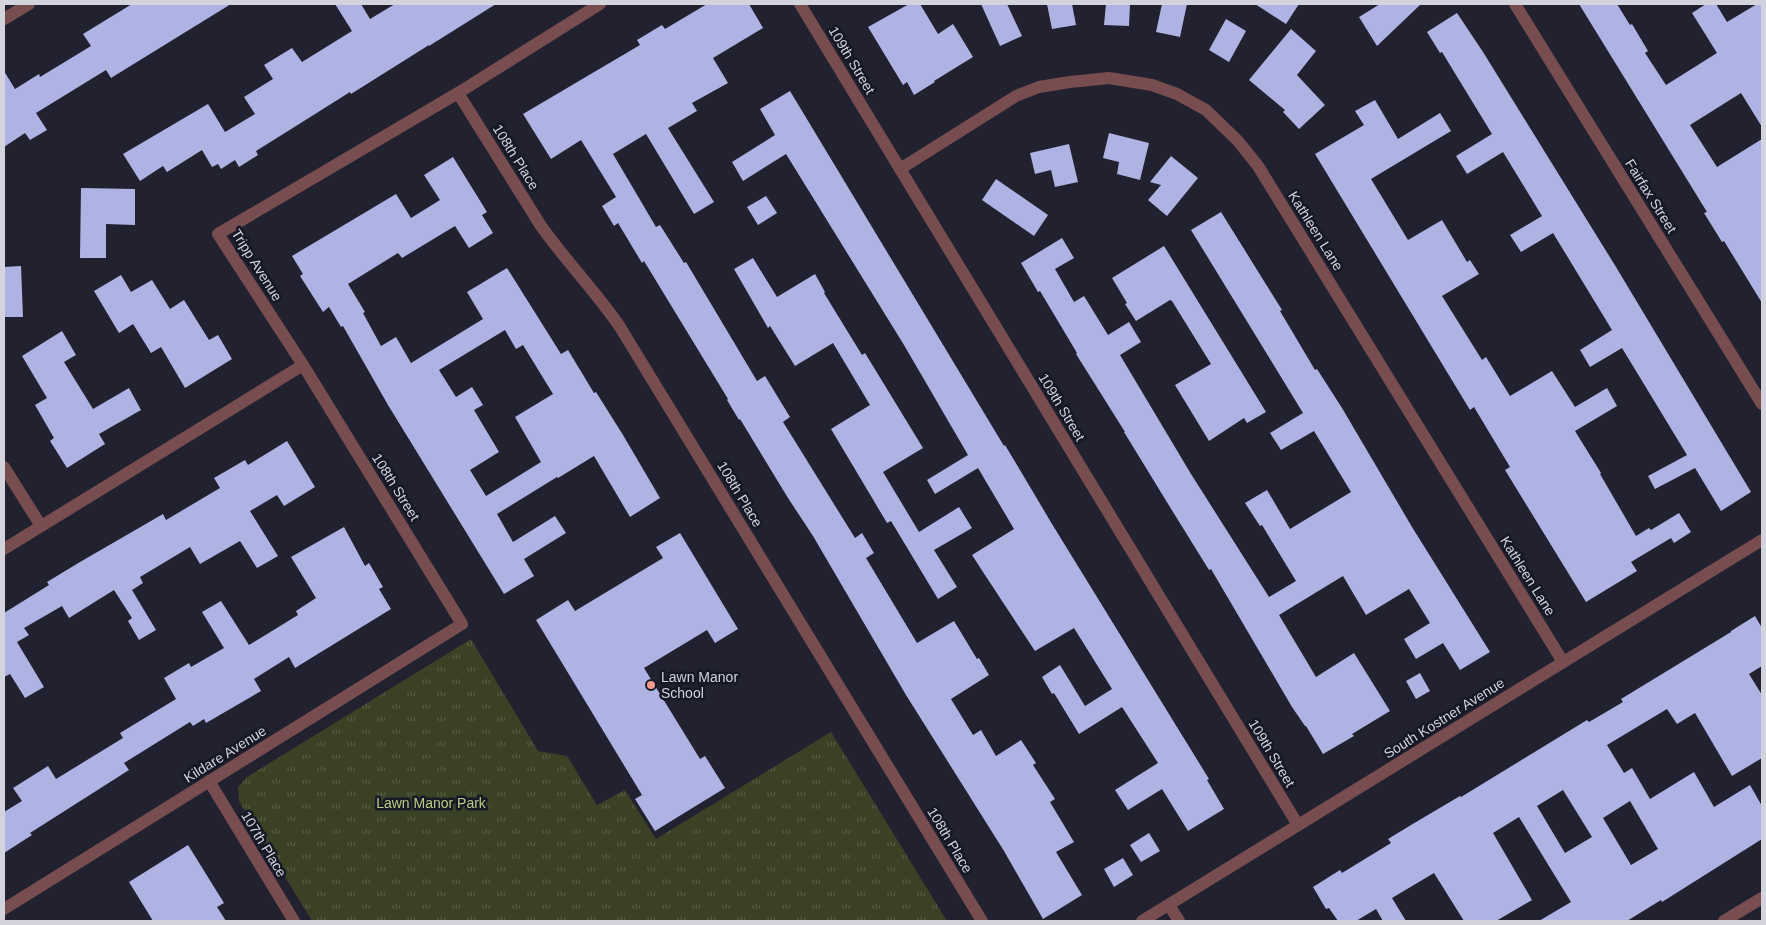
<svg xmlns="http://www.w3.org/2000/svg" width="1766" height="925" viewBox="0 0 1766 925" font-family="Arial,sans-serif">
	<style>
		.park { fill: url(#park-tufts) }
		.building { fill: #afb3e4; fill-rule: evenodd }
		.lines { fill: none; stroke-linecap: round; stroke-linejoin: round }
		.street { stroke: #784d4f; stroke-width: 12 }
		.poi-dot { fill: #f49d8c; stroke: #171826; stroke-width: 2 }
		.labels { text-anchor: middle; stroke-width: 5; stroke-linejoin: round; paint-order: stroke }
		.street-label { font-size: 14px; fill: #d2d3dd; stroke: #171826 }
		.poi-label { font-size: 14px; fill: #d2d3dd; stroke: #171826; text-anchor: start }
		.park-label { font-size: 14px; fill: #bccd82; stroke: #171826 }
	</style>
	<defs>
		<pattern id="park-tufts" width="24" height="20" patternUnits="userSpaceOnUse" patternTransform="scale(1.25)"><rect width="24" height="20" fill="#3b4125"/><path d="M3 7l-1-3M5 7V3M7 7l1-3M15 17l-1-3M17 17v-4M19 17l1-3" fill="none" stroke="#565c44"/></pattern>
	</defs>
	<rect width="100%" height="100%" fill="#212130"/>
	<path class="park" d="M471,639L538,751L567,756L597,805L625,790L656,839L831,732L947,921H312L239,801L238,787L247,777Z"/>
	<g class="building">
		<path d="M132,4H231L111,78L106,70L36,113L47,130L30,140L25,133L4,147V71L15,89L39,74L40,77L91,46L83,34Z"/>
		<path d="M335,4H361L370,19L395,4H496L429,46V45L351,94L350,92L296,126L256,151L258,155L239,167L235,160L221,169L218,164L212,167L202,150L167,172L163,166L140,181L123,154L208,104L225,132L255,114L244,97L273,79L264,65L292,48L302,62L352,31Z"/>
		<path d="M707,4H749L763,28L713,58L728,83L692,103L697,111L668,128L714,202L694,214L646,134L613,154L656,227L660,225L684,263L686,262L757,381L765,376L790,417L783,422L793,438L855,538L862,533L874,553L866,558L917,643L954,621L977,659L979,658L989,675L951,699L973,735L981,730L996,756L1021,740L1036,763L1033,765L1055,799L1050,802L1074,842L1056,852L1082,895L1043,919L1004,851L906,695L813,536L788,498L740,419L739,420L727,400L728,399L644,261L642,263L618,223L614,226L602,206L616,197L581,140L551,159L523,114L640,45L637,40L662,25L665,29Z"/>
		<path d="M909,4H920L938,34L953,24L973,57L934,81L935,82L914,95L907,82L903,85L868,27Z"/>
		<path d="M981,4H1007L1022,36L1000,46Z"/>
		<path d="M1047,4H1072L1076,25L1052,29Z"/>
		<path d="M1106,4H1130L1129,26L1104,25Z"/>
		<path d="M1162,4H1187L1180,37L1156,32Z"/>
		<path d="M1255,4H1299L1286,24Z"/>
		<path d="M1380,4H1421L1377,46L1359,17Z"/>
		<path d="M1579,4H1617L1630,25L1632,24L1648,51L1645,53L1666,85L1717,53L1692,13L1706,4H1716L1727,22L1757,4H1762V127L1741,93L1690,125L1717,167L1762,139V303L1724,241L1722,242L1704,213L1707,212Z"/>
		<path d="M1457,13L1483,52L1616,267L1751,492L1721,511L1695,468L1655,489L1648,476L1687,455L1622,348L1590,367L1580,350L1612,330L1553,233L1521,252L1510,235L1542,216L1503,152L1467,174L1456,156L1492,134L1442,52L1440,53L1427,32Z"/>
		<path d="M1226,19L1246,31L1229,62L1209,50Z"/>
		<path d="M1291,29L1316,51L1297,75L1325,105L1299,129L1283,112L1285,110L1249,80Z"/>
		<path d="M790,91L1004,446L1005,445L1017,465L1052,524L1209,779L1207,780L1224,809L1188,831L1162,789L1128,810L1115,790L1158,763L1122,707L1079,734L1054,693L1052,694L1042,677L1060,665L1085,706L1112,689L1074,628L1035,651L983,572L972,555L1014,529L978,468L935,494L927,480L968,455L904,345L786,154L743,181L732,162L775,135L760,109Z"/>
		<path d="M1375,100L1398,139L1440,113L1451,131L1371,179L1408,240L1442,220L1467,262L1470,260L1479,274L1442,296L1482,360L1486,357L1510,396L1552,371L1575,407L1607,388L1617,406L1575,431L1601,473L1600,474L1636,536L1649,528L1651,530L1679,513L1691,532L1674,543L1671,538L1631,562L1637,571L1586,602L1505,470L1510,467L1474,407L1470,410L1315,154L1364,125L1355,111Z"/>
		<path d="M1109,133L1149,143L1140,180L1117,174L1119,162L1103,158Z"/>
		<path d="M1069,144L1078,182L1055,187L1051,170L1035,174L1030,153Z"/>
		<path d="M1171,156L1198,178L1167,216L1148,200L1161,185L1150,182Z"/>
		<path d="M453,157L487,212L482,215L493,233L469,248L455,226L402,258L398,253L348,284L365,312L363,313L381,346L396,337L411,363L483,319L467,292L507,268L561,354L568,350L594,393L596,392L623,435L660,498L630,517L594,456L558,478L557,477L497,514L513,542L555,516L566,533L524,559L534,576L504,594L388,405L343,326L341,327L329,307L323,312L300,276L303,274L292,256L396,194L411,218L440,200L424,175ZM505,330L516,349L523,345L553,394L515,417L541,462L486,496L470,470L499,452L474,410L483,405L472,387L456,397L439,370Z"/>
		<path d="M996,179L1048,215L1034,236L982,200Z"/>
		<path d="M81,188L135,189V225L106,224V258H80Z"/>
		<path d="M766,196L777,213L758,225L747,207Z"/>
		<path d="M1221,212L1282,310L1280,311L1315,370L1317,369L1342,408L1412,527L1490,652L1460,670L1443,643L1416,659L1404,639L1430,623L1409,589L1366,615L1343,576L1279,615L1316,677L1354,653L1390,711L1352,734L1354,736L1323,754L1306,726H1305L1292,707L1211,569L1209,570L1173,512L1124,432H1125L1076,354L1077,353L1040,291L1038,292L1021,263L1062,238L1074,258L1055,269L1074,302L1084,296L1108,335L1129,322L1141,342L1120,355L1191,474L1269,597L1296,581L1262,525L1260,526L1245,503L1267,490L1290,529L1351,492L1314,431L1281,450L1270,433L1303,413L1191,230Z"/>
		<path d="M1164,246L1266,412L1247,423L1244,418L1209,441L1175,385L1211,364L1172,301L1170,300L1136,321L1125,304L1127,303L1112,278Z"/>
		<path d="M753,258L777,297L815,274L825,292L824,293L862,355L865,353L923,448L883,472L919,532L959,507L972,528L934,550L957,587L938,599L891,521L887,523L831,429L870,405L833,343L795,366L770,326L768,328L734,269Z"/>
		<path d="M21,266L23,317H4V267Z"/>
		<path d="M121,275L131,292L152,280L170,309L184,300L209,340L218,335L232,359L185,388L161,347L151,353L133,324L119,333L94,291Z"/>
		<path d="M62,331L76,355L64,362L93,409L129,388L141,410L99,434L105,444L67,468L50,441L54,438L35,405L47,398L22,356Z"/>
		<path d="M287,441L315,487L284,506L277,495L250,511L278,556L257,568L240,541L200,564L190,547L140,577L143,583L132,590L156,630L139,640L128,621L132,618L114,590L69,618L62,606L24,628L29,635L17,642L44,687L25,698L10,674L4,677V613L49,585L47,582L80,562L163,514L166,520L220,488L214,478L245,460L248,465Z"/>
		<path d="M344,527L365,566L369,563L383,587L379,589L391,609L295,668L289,657L254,679L261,691L206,723L204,719L193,726L190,722L124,763L129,770L30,833L32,835L4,853V812L22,801L13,788L48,766L56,779L123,738L120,733L176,699L164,678L189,663L191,667L224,648L202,612L221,601L249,645L298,615L296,611L316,598L291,557Z"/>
		<path d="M680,533L738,629L715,643L707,630L644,668L700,759L705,756L725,788L655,831L635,799L642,795L536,620L568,600L575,611L663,558L656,547Z"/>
		<path d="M1755,616L1762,628V666L1749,674L1762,695V758L1732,776L1695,713L1677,724L1667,709L1607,745L1624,773L1632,768L1650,799L1694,772L1714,807L1750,785L1762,806V839L1662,902L1661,900L1627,921H1539L1571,902L1519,817L1493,833L1532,900L1496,921H1464L1434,873L1392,898L1406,921H1383L1376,909L1356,921H1338L1329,908L1326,909L1313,887L1340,870L1342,873L1391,843L1388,839L1411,825L1460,796L1461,797L1587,720L1589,722L1623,702L1621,699L1731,632V631ZM1563,790L1592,837L1565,853L1537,806ZM1630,801L1658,849L1631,865L1603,818Z"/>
		<path d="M1420,673L1430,691L1416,699L1406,681Z"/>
		<path d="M1149,833L1160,851L1141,862L1130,845Z"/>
		<path d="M188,845L224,903L217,907L226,921H153L129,882Z"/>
		<path d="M1123,858L1133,875L1114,887L1104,869Z"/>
	</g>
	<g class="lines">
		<g class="street">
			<path d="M800,4L1298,825"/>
			<path d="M1515,4L1762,404"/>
			<path d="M4,19L29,4"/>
			<path d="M458,93L541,226C566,261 596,292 620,327L982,921"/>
			<path d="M900,169L1016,96L1039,87L1070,82L1109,78L1152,85L1177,94L1206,110L1238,141L1258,166L1563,662"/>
			<path d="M4,467L41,526"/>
			<path d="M4,549L303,365"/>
			<path d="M209,781L294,921"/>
			<path d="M1169,905L1179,921"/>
			<path d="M4,909L462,624L303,365L218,234L458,93L600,4"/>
			<path d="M1142,921L1762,540"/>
			<path d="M1724,921L1762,898"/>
		</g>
	</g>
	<circle class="poi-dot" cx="651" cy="685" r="5"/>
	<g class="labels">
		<g class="street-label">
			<text transform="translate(852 60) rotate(59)" y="5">109th Street</text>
			<text transform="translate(516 157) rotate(58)" y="5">108th Place</text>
			<text transform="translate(1651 196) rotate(58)" y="5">Fairfax Street</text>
			<text transform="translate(1316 231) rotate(58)" y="5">Kathleen Lane</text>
			<text transform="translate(257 265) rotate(58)" y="5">Tripp Avenue</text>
			<text transform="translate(1062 407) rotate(59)" y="5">109th Street</text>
			<text transform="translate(396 487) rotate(58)" y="5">108th Street</text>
			<text transform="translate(740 494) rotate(59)" y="5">108th Place</text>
			<text transform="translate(1528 576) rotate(58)" y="5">Kathleen Lane</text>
			<text transform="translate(1444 718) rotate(-32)" y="5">South Kostner Avenue</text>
			<text transform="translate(1272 753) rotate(59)" y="5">109th Street</text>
			<text transform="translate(225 754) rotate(-32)" y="5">Kildare Avenue</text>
			<text transform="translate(950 840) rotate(59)" y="5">108th Place</text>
			<text transform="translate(264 844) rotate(59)" y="5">107th Place</text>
		</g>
		<g class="poi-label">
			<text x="661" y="682">Lawn Manor<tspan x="661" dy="16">School</tspan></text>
		</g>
		<g class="park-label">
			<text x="431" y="808">Lawn Manor Park</text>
		</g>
	</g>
	<rect width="1766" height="925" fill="none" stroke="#d2d3dd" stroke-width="10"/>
</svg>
